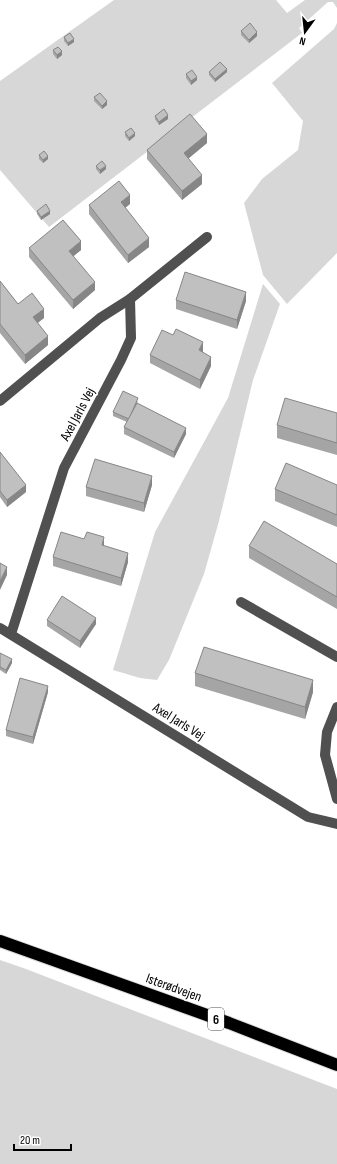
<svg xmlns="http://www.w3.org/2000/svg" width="337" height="1164" viewBox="0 0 337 1164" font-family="'Sofia Sans Condensed',sans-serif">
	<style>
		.green { fill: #d7d7d7 }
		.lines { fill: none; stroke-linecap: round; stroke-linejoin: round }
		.highway-casing { stroke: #dbdbdb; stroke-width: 14 }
		.minor { stroke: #505050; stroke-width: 10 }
		.highway { stroke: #000; stroke-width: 12 }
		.wall { fill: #a5a5a5 }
		.shaded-wall { fill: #868686 }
		.building { fill: #c0c0c0; stroke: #868686 }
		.labels { text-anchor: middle; stroke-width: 3.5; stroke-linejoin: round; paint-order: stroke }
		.shield { fill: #fff; stroke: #4c4c4c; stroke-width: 1 }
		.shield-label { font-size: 13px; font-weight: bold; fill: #000 }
		.street-label { font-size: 14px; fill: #000; stroke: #fff }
	</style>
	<rect width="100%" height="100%" fill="#fff"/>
	<g class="green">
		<path d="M114,0H276L287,13L305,0H337V8L333,2H328L299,28L302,33L49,227L0,170V81Z"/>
		<path d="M337,23V253L287,304L263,275L244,203L262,179L298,150L303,121L272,83L334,29Z"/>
		<path d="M263,284L280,304L253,380L219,521L204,574L169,660L157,680L140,678L113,670L155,532L228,398Z"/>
		<path d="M0,960L26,969L337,1089V1164H0Z"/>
	</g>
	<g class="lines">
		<defs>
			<path id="highway" d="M0,941L229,1023L337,1065"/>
		</defs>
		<use href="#highway" class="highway-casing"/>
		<g class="minor">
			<path d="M0,401L100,318L130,299L207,237"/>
			<path d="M241,602L337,657"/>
			<path d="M0,628L308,817L337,824"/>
			<path d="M11,634L64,468L121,360L131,338L130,299"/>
			<path d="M337,707L327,732L325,755L337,799"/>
		</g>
		<use href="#highway" class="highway"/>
	</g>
	<g class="wall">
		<path d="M241,31L257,36L249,43L241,35Z"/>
		<path d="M64,37L74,42L68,46L64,41Z"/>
		<path d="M53,50L62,55L57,59L53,54Z"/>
		<path d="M209,72H227L215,82L209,75Z"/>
		<path d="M186,74L197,80L191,85L186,78Z"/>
		<path d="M94,97L107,105L102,109L94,101Z"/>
		<path d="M155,116L168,119L159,125L155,119Z"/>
		<path d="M125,132L135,136L129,141L125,136Z"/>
		<path d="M207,143L188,159L202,184L182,200L147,159V150Z"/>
		<path d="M39,155L48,159L43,163L39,159Z"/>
		<path d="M96,166L106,169L100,174L96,169Z"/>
		<path d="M130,204L125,208L149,247L128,263L89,214V205Z"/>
		<path d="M37,211L50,214L41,220L37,214Z"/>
		<path d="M29,248L81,250L73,256L95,290L73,309L29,257Z"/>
		<path d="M0,281L18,304L44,318L38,323L48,345L25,364L0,333Z"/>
		<path d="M176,300L246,301L237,329L176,309Z"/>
		<path d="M203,351V352L211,366L200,389L150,363V355Z"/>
		<path d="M138,401L137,403L186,434L174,458L124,434V427L127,422L113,416V412Z"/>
		<path d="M337,413V455L277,438V425Z"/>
		<path d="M0,452L26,492L7,507L0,497Z"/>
		<path d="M152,485L144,512L86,496V487Z"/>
		<path d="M337,485V527L275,501V489Z"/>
		<path d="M104,546L128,562L121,586L53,566V557Z"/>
		<path d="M249,546L337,564V609L249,558Z"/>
		<path d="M47,620L96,624L80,648L47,626Z"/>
		<path d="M0,653L12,663L6,674L0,670Z"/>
		<path d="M195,673L313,692L305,719L195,686Z"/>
		<path d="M48,692L33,744L6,736V730Z"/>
	</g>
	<g class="shaded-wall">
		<path d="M257,32V36L249,43V40Z"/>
		<path d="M74,39V42L68,46V43Z"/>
		<path d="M62,51V55L57,59V55Z"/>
		<path d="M227,69V72L215,82V79Z"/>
		<path d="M197,77V80L191,85V81Z"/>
		<path d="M107,101V105L102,109V106Z"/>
		<path d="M168,115V119L159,125V122Z"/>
		<path d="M135,133V136L129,141V138Z"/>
		<path d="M207,134V143L184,162V153Z"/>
		<path d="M48,156V159L43,163V160Z"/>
		<path d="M106,166V169L100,174V170Z"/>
		<path d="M202,175V184L182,200V191Z"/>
		<path d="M130,195V204L121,211V202Z"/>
		<path d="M50,211V214L41,220V217Z"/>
		<path d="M149,238V247L128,263V255Z"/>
		<path d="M81,241V250L69,260V251Z"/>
		<path d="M95,282V290L73,309V300Z"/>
		<path d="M246,292V301L237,329V320Z"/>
		<path d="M44,309V318L33,326V317Z"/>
		<path d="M48,336V345L25,364V355Z"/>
		<path d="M203,342V351L199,359V350Z"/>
		<path d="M211,357V366L200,389V380Z"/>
		<path d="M186,428V434L174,458V452Z"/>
		<path d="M152,476V485L144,512V503Z"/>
		<path d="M26,485V492L7,507V500Z"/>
		<path d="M104,537V546L102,554V545Z"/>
		<path d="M128,553V562L121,586V578Z"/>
		<path d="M7,567V575L0,590V581Z"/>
		<path d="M96,618V624L80,648V641Z"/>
		<path d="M12,659V663L6,674V670Z"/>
		<path d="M313,680V692L305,719V707Z"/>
		<path d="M48,686V692L33,744V737Z"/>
	</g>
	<g class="building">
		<path d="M250,23L257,32L249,40L241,31Z"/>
		<path d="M70,33L74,39L68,43L64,37Z"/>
		<path d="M58,47L62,51L57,55L53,50Z"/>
		<path d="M220,62L227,69L215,79L209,72Z"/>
		<path d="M192,70L197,77L191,81L186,74Z"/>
		<path d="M100,93L107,101L102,106L94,97Z"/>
		<path d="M164,109L168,115L159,122L155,116Z"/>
		<path d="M190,114L207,134L184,153L202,175L182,191L147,150Z"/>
		<path d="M131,128L135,133L129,138L125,132Z"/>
		<path d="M44,151L48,156L43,160L39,155Z"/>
		<path d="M102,161L106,166L100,170L96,166Z"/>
		<path d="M119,181L130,195L121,202L149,238L128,255L89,205Z"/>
		<path d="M46,204L50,211L41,217L37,211Z"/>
		<path d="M63,220L81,241L69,251L95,282L73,300L29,248Z"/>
		<path d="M185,272L246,292L237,320L176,300Z"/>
		<path d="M0,281L18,304L32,293L44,309L33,317L48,336L25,355L0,324Z"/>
		<path d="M176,329L203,342L199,350L211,357L200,380L150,355L162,330L173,335Z"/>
		<path d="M123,391L138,398L129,419L113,412Z"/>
		<path d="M285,398L337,413V443L277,425Z"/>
		<path d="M137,403L186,428L174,452L124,427Z"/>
		<path d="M0,452L26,485L7,500L0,491Z"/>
		<path d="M95,459L152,476L144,503L86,487Z"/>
		<path d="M286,463L337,485V515L275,489Z"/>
		<path d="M264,521L337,564V597L249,546Z"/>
		<path d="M61,532L84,539L87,532L104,537L102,545L128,553L121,578L53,557Z"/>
		<path d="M0,563L7,567L0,581Z"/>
		<path d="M62,596L96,618L80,641L47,620Z"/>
		<path d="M204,647L313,680L305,707L195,673Z"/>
		<path d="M0,653L12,659L6,670L0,667Z"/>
		<path d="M20,678L48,686L33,737L6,730Z"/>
	</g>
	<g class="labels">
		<rect class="shield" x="208" y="1008" width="16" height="22" rx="3"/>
		<g class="shield-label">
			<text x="216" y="1024">6</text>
		</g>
		<g class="street-label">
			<text transform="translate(77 414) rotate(-62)" y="5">Axel Jarls Vej</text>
			<text transform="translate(179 721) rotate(32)" y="5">Axel Jarls Vej</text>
			<text transform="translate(174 987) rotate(20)" y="5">Isterødvejen</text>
		</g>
	</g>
	<g transform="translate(305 32) rotate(195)" stroke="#ffffff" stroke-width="3" paint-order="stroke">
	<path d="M0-3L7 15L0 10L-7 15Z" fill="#000000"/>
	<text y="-6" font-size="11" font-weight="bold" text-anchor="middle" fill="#000000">N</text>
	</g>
	<path d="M14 1144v6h57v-6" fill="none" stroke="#000000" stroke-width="2"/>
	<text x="20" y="1144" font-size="12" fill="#000000" stroke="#ffffff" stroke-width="3" paint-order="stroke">20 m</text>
</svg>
